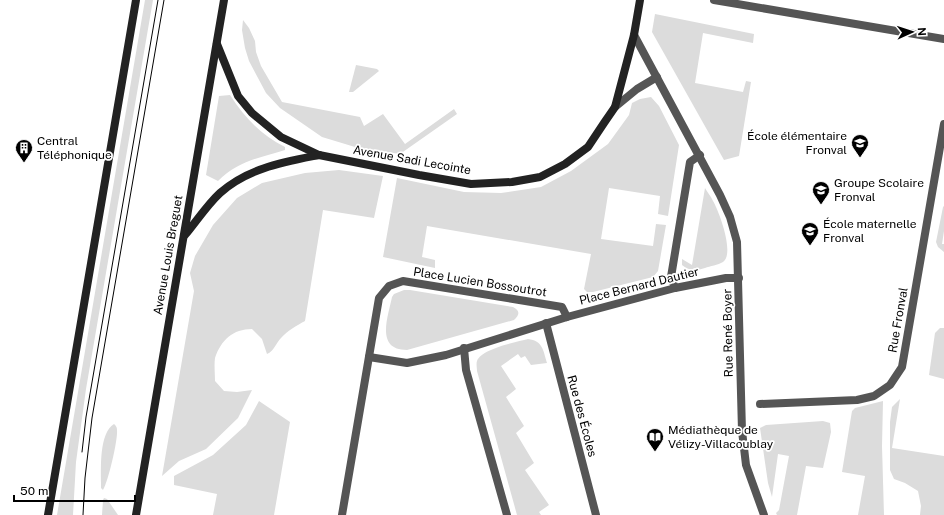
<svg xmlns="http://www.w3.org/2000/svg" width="944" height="515" viewBox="0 0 944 515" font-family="'Public Sans',sans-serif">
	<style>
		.green { fill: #dcdcdc }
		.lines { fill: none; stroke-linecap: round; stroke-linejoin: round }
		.street { stroke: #555; stroke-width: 8 }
		.secondary { stroke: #222; stroke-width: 8 }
		.tram { stroke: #000; stroke-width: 1 }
		.labels { text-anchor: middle; stroke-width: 3.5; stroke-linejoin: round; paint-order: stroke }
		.poi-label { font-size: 12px; fill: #000; stroke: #fff; text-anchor: start }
		.street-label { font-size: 12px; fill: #000; stroke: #fff }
	</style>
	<rect width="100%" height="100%" fill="#fff"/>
	<g class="green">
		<path d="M145,0H153L86,389L76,462L73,515H57Z"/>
		<path d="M655,14L754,34L753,43L703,33L695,83L743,92L746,81L751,82L739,156L724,160L652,32Z"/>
		<path d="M243,20L249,28L255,41L256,52L261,66L282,102L360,117L364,126L383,114L405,144L454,109L457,114L400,154L355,147L322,137L280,108L266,93L249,61L245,48L242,30Z"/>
		<path d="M356,65L377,69L379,71L353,92H349Z"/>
		<path d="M230,95C245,118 261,135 285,147V150C259,158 238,161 218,181L206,175L219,96Z"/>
		<path d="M651,97L659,106L679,145L668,216L658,214L660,196L609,188L601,239L653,246L656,224L666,225L658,271L653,277L593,292H587L584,289L591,254L427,226L422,257L435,260V268L383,257L397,178L464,192L501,193L541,187L571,171L608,144L629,115L632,103L640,99Z"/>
		<path d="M339,170L383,176L374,218L323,210L305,321C296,326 288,330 281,338C276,343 274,351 267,354L262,339L252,329C233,329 221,340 215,358C214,365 215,374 215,381L224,391L237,392L252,390L238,418L206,449L179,461L162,476L194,291L190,273L195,256L213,225L237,198L262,183L305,173Z"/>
		<path d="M705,188C707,192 711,196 713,201C719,211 735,254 723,262C718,265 710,266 705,268C696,271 689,271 682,265V259L692,265Z"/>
		<path d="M944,206V231L942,244H944V252L938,247L936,242L943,207Z"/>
		<path d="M404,290H410L513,307C521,311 519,315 514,320L407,350C375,350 388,317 392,297L394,294Z"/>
		<path d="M940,328H944V379L929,375L935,333Z"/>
		<path d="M528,339C543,341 543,350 547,363L531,365L525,356L521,358L518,354L501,366L516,389L506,397L524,426L516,433L534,463L525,470L549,505L539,512L541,515H517L477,371C477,368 476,364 477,361C481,349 516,342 528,339Z"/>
		<path d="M900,399L892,448L944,456V515H920L921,506L918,491L905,483L894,479L890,470V422L892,407Z"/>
		<path d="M259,401L290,422L274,515H213L217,494L174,485V476L213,455L246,425Z"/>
		<path d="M883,401L882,446L884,515H858L865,476L842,472L852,411L855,408Z"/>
		<path d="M823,421L830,423L831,432L823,468L806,466L797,515H777L776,513L779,510L789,456L778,454L772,497L768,483L760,428L766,425Z"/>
		<path d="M114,424C116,426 117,427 117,430C118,440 108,482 103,490L101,488V483C101,468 99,433 114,424Z"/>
		<path d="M104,498L107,499L118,515H102L103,500Z"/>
	</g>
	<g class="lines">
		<g class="street">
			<path d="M714,0L944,39"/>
			<path d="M634,35L720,195L730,217L737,242L742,431L746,465L764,515"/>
			<path d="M615,107L637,89L657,77"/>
			<path d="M675,288L671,277L690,162L700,155"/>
			<path d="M546,323L596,515"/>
			<path d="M464,348L466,370L507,515"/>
			<path d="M369,357L407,363L446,355L567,317L675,288L726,278H739"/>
			<path d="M760,404L857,400L874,396L890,385L902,367L944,124"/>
			<path d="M342,515L379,298L389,286L403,281L562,307L567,317"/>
		</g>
		<g class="secondary">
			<path d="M217,44L238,96L252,113L281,137L319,155L419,175L471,184L512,182L540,177L565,164L588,147L604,123L615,107L634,35L640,0"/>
			<path d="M185,235C196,222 207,205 220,193C248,168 284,162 319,155"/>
			<path d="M48,515L136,0"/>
			<path d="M136,515L224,0"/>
		</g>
		<g class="tram">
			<path d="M82,452L86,417L158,0"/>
			<path d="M83,515L85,478L92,418L164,0"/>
		</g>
	</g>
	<defs>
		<symbol id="school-pin" viewBox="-11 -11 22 30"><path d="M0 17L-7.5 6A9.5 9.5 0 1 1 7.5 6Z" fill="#000" stroke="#fff"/><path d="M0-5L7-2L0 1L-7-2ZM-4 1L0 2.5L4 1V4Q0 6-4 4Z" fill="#fff"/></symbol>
		<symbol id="building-pin" viewBox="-11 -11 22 30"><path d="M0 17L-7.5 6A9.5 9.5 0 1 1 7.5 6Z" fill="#000" stroke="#fff"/><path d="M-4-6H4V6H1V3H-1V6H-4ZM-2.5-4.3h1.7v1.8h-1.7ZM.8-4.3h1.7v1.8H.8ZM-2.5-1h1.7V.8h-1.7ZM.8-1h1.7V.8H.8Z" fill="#fff"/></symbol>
		<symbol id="library-pin" viewBox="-11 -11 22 30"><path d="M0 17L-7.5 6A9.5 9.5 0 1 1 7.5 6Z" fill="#000" stroke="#fff"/><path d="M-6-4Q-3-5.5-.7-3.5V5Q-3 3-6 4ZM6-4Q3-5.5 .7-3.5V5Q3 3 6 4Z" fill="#fff"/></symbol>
	</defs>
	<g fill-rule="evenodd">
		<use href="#school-pin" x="850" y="133" width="20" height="27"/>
		<use href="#building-pin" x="14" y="138" width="20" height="27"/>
		<use href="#school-pin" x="811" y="180" width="20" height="27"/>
		<use href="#school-pin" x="800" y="221" width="20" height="27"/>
		<use href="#library-pin" x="645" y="427" width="20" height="27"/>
	</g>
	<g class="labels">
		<g class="poi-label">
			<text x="847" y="140" text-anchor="end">École élémentaire<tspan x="847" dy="14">Fronval</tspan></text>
			<text x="37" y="145">Central<tspan x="37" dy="14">Téléphonique</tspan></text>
			<text x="834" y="187">Groupe Scolaire<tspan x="834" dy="14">Fronval</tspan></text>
			<text x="823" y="228">École maternelle<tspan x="823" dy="14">Fronval</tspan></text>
			<text x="668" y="434">Médiathèque de<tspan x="668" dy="14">Vélizy-Villacoublay</tspan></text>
		</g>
		<g class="street-label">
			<text transform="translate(412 160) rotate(10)" y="4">Avenue Sadi Lecointe</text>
			<text transform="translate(168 255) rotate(-80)" y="4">Avenue Louis Breguet</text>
			<text transform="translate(480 282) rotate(9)" y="4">Place Lucien Bossoutrot</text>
			<text transform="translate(639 286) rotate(-14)" y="4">Place Bernard Dautier</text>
			<text transform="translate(898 320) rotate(-80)" y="4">Rue Fronval</text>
			<text transform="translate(728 333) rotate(-91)" y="4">Rue René Boyer</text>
			<text transform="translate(582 416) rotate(75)" y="4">Rue des Écoles</text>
		</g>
	</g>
	<g transform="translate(912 32) rotate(87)" stroke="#ffffff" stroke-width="3" paint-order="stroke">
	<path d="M0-3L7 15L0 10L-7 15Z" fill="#000000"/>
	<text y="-6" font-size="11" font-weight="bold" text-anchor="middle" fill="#000000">N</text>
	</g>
	<path d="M14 495v6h121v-6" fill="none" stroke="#000000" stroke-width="2"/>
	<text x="20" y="495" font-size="12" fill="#000000" stroke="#ffffff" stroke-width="3" paint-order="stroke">50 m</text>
</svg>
